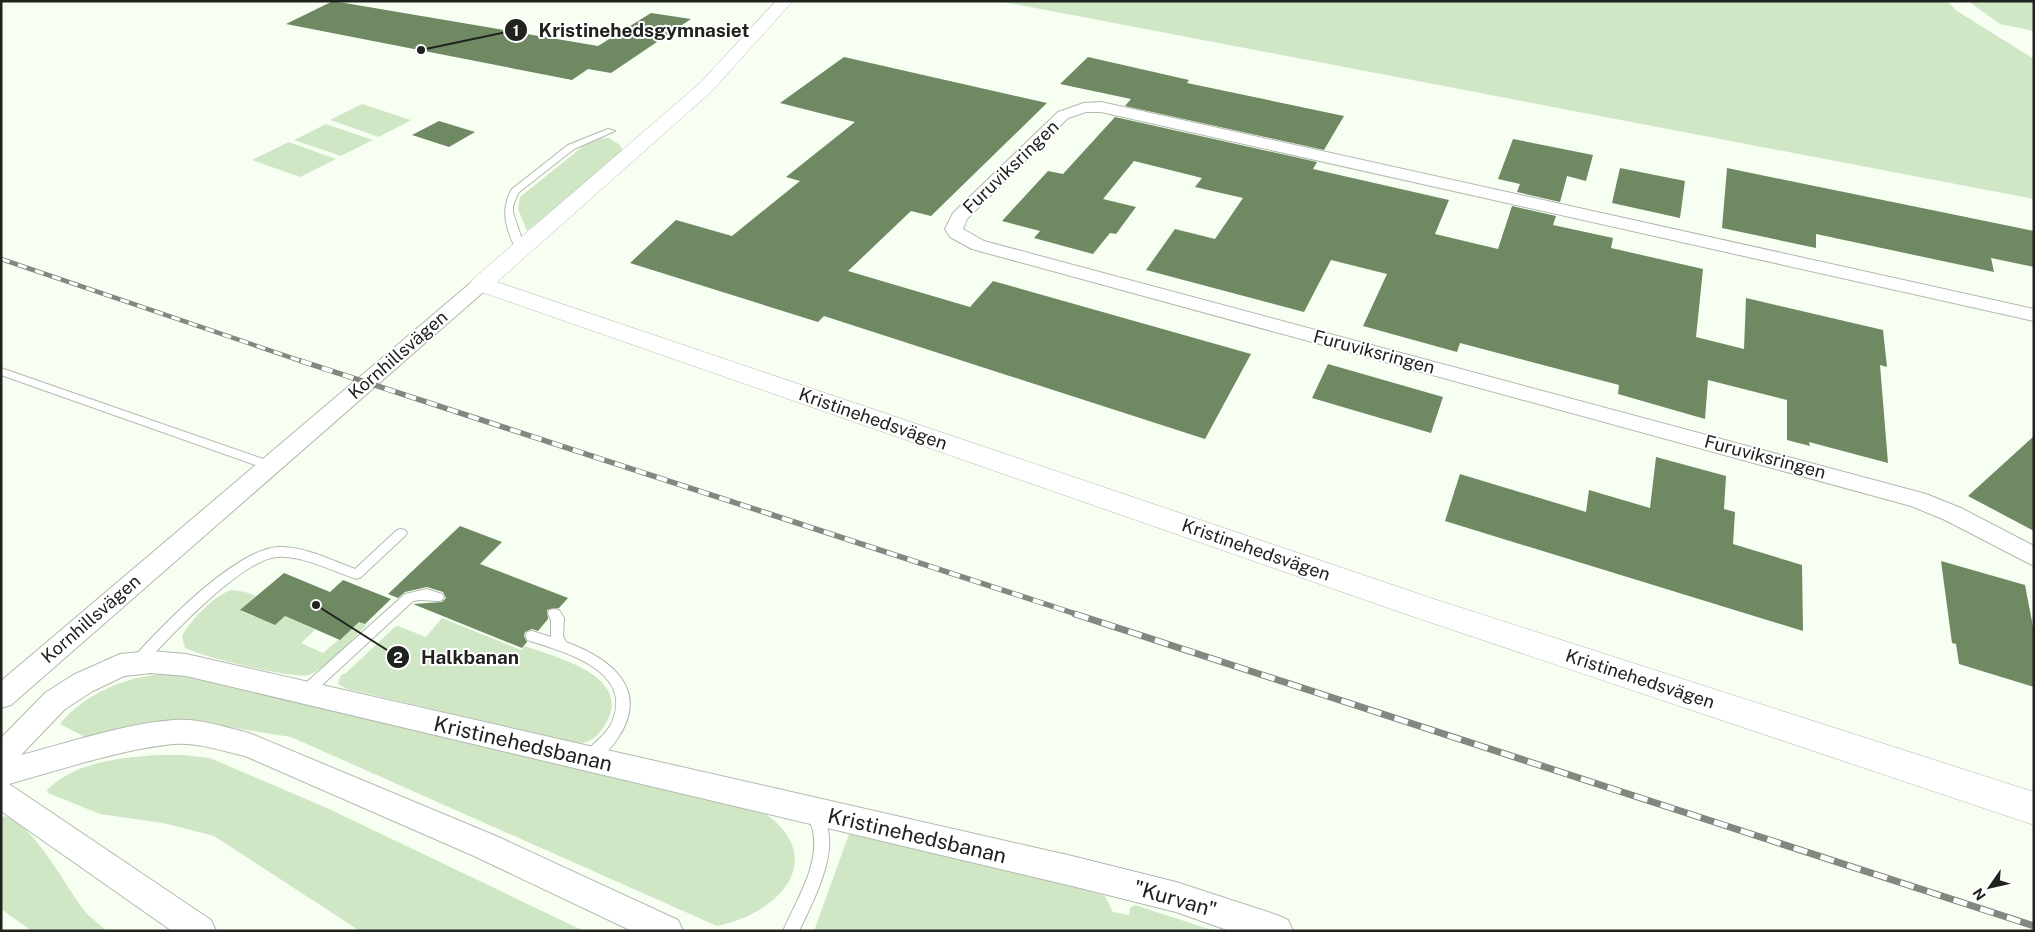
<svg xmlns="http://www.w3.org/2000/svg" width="2035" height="932" viewBox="0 0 2035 932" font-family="'Public Sans',sans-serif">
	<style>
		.green { fill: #d0e7c5 }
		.building { fill: #6f8962 }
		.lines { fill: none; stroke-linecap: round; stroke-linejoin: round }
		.lane-casing { stroke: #b2b9af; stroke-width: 2 }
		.street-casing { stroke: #b2b9af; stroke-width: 2 }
		.secondary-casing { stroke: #b2b9af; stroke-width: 1 }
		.lane { fill: #fff; fill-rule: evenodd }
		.street { fill: #fff; fill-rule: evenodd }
		.secondary { fill: #fff; fill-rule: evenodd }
		.rail-far2-casing { stroke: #82877f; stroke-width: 4.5 }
		.rail-far1-casing { stroke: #82877f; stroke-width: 5.5 }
		.rail-casing { stroke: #82877f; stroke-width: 7 }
		.rail-far2 { stroke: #fff; stroke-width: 3; stroke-dasharray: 9; stroke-linecap: butt }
		.rail-far1 { stroke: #fff; stroke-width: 4; stroke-dasharray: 11; stroke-linecap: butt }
		.rail { stroke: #fff; stroke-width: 5; stroke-dasharray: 14; stroke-linecap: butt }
		.labels { text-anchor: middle; stroke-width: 4; stroke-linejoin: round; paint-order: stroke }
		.street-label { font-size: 18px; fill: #20221e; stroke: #fff }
		.near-street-label { font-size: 21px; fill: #20221e; stroke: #fff }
		.leader { fill: none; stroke: #20221e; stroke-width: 2 }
		.callout-dot { fill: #20221e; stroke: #fff; stroke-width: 2 }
		.mark-label { font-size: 15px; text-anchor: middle; font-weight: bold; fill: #fff }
		.callout-label { font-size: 19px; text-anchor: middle; font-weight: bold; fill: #20221e; stroke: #fff; stroke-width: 4; stroke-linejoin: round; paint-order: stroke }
	</style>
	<rect width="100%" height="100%" fill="#f7fff3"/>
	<g class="green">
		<path d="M999,1H1947L1957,11L2034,59V199Z"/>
		<path d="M1968,1H2034V31L2000,24Z"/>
		<path d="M362,104L411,120L379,137L330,120Z"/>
		<path d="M326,124L373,140L341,156L294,140Z"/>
		<path d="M609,138L620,145L623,152L527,231L518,209L520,197L586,144L596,139Z"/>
		<path d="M289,142L336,159L300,177L252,160Z"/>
		<path d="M232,590L245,592L256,596L241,611L275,625L285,616L315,630L301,643L323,653L359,622L367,625C351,640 328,667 309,675C297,680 199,656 185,648L182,636C190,621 215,594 232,590Z"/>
		<path d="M442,618L521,650L525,646C558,658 638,677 603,728C598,736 589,744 578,743L347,689L338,684L341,675L346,673L395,627L398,626L426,637Z"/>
		<path d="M162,674L178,675L230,686L763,812C831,859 778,914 717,926L291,737L208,724L85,737L60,724C84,694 125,677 162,674Z"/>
		<path d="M158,755H184L210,758L327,808L584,931H360L214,836L163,823L100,814L48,793L47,790C77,761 119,758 158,755Z"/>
		<path d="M1,816C31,818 65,886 84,910C90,918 100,924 107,931H32L1,909Z"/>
		<path d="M849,834L1049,879L1105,896L1113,912L1129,915L1130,908L1135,905L1215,931H814Z"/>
	</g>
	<g class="building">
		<path d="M333,1L598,46L651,13L691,19L611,73L588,69L572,80L286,24Z"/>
		<path d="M844,57L1047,103L931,216L911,211L848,271L970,307L993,281L1251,354L1205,439L824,316L818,322L630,263L676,220L732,236L800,181L786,177L855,122L780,103Z"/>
		<path d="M1088,57L1189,80L1187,83L1344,116L1324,150L1125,106L1131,99L1060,84Z"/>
		<path d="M1115,117L1317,162L1313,169L1449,200L1435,234L1498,249L1512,206L1556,216L1553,225L1613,238L1611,248L1703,269L1696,337L1744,349L1746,298L1883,330L1887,367L1880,365L1888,463L1809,442L1810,446L1787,440V400L1708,380L1705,419L1618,394L1619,385L1460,343L1457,352L1363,326L1387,274L1331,260L1304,312L1146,270L1175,229L1215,239L1243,198L1195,187L1202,178L1134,161L1103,199L1136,207L1116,234L1110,233L1093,254L1034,238L1040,231L1002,221L1048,171L1063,174Z"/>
		<path d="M439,121L475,132L449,147L412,135Z"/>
		<path d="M1513,139L1593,155L1586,181L1567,176L1560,202L1517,192L1520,184L1498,179Z"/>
		<path d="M1620,168L1685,181L1680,218L1612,203Z"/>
		<path d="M1727,168L2034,231V267L1991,258L1994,272L1816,234V248L1722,228Z"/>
		<path d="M1328,364L1443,397L1431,433L1312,398Z"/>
		<path d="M2034,436V531L1968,496Z"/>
		<path d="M1656,457L1726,476L1724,509L1735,512L1733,544L1802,565L1803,631L1445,521L1460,474L1586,512L1589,490L1650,508Z"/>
		<path d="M460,526L502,542L480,564L568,598L559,608L547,610L548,619L538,631L532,629L525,632L524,636L527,642L522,648L413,604L442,602L446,598L443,592L427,587L405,592L398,598L388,594Z"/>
		<path d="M1941,561L2025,585L2034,632V687L1959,664L1956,644L1952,643Z"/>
		<path d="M284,573L330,592L343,580L391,599L365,624L359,622L340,640L285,616L275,625L240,610Z"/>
	</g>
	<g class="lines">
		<defs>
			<g id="lane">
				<path d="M608,129L615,131L574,149L518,193L513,206V213L526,251L524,253H518C507,233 499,210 512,189L568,145Z"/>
				<path d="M1,368L272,462L274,465L272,468H264L1,375Z"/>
				<path d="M401,529L405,530L407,533L405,536L361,577L357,579C334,572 300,554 276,557C240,561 167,639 142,667L137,668L132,667L130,663L132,659C161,627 234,550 278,547C304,546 331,560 355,569L397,530Z"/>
				<path d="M427,589L442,594L444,597L442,600C435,603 424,598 413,601L309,697L304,699L299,697L297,693L299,689L405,594Z"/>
				<path d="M554,609L559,610L564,618L563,636L566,642C609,658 651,688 618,738C611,748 601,760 590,764L585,762L583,758C589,744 606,737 612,722C635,670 562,651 527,640L526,636L527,632L532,631L551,637V620L548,614L549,610Z"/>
				<path d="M813,806L818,808C821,815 826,822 828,830C835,860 812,904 799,931H783C796,901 820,865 813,831C812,825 808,819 806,813L808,808Z"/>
			</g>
			<g id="street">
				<path d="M1101,102L2034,309V321L1101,112H1086L1068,118L967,219L963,229L984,241L1926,494L1961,508L2034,546V566L1945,520L1911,506L972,249L950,237L945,229L953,213L1058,112L1084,103Z"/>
				<path d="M481,278L488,280L490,284L488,288L11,705L1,708V681L474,280Z"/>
				<path d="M151,651L186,654L1072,856L1176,882L1277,915L1288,920L1293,931H1230L1176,912L1072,886L186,676L151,673L124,676L93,691L65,709L21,755C71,742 123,724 174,720C198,718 225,727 249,733L496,836L678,920L683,931H632L474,856L245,756C223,751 197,742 173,744C118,750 63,769 9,784L211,920L216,931H172L1,811V738L45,693L73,675L120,654Z"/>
			</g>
			<path id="secondary" d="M776,1H793L712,91L497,282L1437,600L2034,792V825L1417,618L473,289L470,284L473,279L700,83Z"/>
		</defs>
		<use href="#lane" class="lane-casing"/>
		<use href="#street" class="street-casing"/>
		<use href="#secondary" class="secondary-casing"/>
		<use href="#lane" class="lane"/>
		<use href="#street" class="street"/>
		<use href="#secondary" class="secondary"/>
		<defs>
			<path id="rail-far2" d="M1,259L304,362"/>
			<path id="rail-far1" d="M301,361L1079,615"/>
			<path id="rail" d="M1075,614L2034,926"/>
		</defs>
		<use href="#rail-far2" class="rail-far2-casing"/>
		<use href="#rail-far1" class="rail-far1-casing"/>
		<use href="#rail" class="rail-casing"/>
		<use href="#rail-far2" class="rail-far2"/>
		<use href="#rail-far1" class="rail-far1"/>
		<use href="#rail" class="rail"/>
	</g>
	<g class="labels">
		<g class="street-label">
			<text transform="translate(1011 167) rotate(-44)" y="6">Furuviksringen</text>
			<text transform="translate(1374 352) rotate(15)" y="6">Furuviksringen</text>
			<text transform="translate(398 355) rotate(-41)" y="6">Kornhillsvägen</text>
			<text transform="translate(873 419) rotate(19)" y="6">Kristinehedsvägen</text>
			<text transform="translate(1765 457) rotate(15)" y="6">Furuviksringen</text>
			<text transform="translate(1256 550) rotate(19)" y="6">Kristinehedsvägen</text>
			<text transform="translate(91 619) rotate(-41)" y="6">Kornhillsvägen</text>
			<text transform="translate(1640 679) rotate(18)" y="6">Kristinehedsvägen</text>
		</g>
		<g class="near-street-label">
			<text transform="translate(523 744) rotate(13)" y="7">Kristinehedsbanan</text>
			<text transform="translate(917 836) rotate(13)" y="7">Kristinehedsbanan</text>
			<text transform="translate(1175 899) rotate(16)" y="7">"Kurvan"</text>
		</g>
	</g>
	<path class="leader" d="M421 50L516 30M316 605L398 657"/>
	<g class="callout-dot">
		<circle cx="421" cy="50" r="5"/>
		<circle cx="316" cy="605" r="5"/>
		<circle cx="516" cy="30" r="12"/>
		<circle cx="398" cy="657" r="12"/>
	</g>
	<g class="mark-label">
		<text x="516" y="36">1</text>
		<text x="398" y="663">2</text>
	</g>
	<g class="callout-label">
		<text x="644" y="37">Kristinehedsgymnasiet</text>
		<text x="470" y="664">Halkbanan</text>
	</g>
	<rect width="2035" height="932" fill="none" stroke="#20221e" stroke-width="5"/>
	<g transform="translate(1990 887) rotate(236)" stroke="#ffffff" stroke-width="4" paint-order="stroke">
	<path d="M0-4L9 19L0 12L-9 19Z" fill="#20221e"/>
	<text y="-8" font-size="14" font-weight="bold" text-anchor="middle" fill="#20221e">N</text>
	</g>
</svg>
